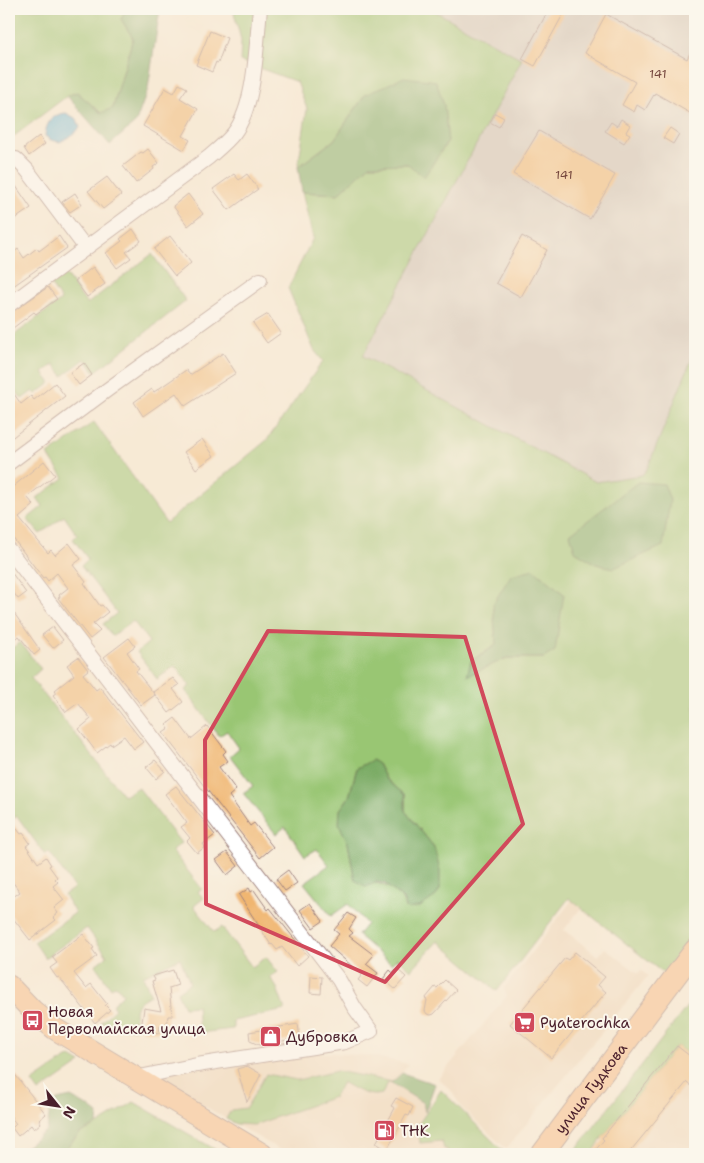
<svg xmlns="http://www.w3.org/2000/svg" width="704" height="1163" viewBox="0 0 704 1163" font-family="'Shantell Sans',sans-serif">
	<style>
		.built { fill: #eed7bb }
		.industrial { fill: #ccc2b9 }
		.green { fill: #99c673; stroke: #72724f; fill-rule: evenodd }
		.forest { fill: #7aab65; stroke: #626548 }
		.water { fill: #5bb1d7; stroke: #526881 }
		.building { fill: #f0b671 }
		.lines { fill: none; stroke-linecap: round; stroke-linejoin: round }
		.street-casing { stroke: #a08480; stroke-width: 16 }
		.primary-casing { stroke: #a08480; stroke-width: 23 }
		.street { stroke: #fff; stroke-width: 14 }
		.primary { stroke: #f8bd89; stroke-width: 21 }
		.marked { fill: none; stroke: #d1495b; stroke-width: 4; stroke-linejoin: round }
		.labels { text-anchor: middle; stroke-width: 4; stroke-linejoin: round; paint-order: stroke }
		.number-label { font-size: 12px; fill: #74453c }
		.poi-label { font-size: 15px; fill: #4a1f2b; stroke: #fbf7ec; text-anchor: start }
		.street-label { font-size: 15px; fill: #4a1f2b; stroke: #fbf7ec }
	</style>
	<rect width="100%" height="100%" fill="#fbf7ec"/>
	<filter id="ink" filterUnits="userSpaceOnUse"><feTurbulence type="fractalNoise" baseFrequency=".02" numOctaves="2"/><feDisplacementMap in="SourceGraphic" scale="10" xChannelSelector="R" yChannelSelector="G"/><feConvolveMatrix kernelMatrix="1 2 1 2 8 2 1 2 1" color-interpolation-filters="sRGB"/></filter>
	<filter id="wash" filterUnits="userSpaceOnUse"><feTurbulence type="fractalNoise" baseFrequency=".0096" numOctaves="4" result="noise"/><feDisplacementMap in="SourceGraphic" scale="20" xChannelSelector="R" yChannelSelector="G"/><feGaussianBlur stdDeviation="1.12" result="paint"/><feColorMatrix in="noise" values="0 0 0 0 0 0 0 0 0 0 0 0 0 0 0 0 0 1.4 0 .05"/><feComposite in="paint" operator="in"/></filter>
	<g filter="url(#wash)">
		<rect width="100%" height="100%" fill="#f7ead6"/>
		<g class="built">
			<path d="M572,900L581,908L564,930L598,956L605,948L638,973L641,970L648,976L506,1149L462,1108L450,1089L438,1079L507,996L504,988Z"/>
			<path d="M679,1040L695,1053V1154H588Z"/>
			<path d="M293,1050L371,1056L408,1064L402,1073L391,1083L423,1104L425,1112L418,1125L442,1141L447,1149L448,1154H287L151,1075Z"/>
		</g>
		<path class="industrial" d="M431,9H695V351L647,469L642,475L596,482L363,356L522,59Z"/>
		<g class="green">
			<path d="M9,9H127L121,19L133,38L113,108L101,113L77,92L67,96L9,140Z"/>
			<path d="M233,9H431L522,59L363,356L596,482L642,475L647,469L695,351V939L668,977L569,898L497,991L438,941L411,970L398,958L391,964L358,935L367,924L348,904L331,916L304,883L329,865L317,849L305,856L285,827L276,834L243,793L253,786L230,756L239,748L227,731L219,736L185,690L190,686L175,666L157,679L137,652L149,642L133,621L112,636L103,624L117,613L81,566L88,559L73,539L77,535L64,516L40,534L27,519L43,506L37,498L64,478L48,455L94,422L166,523L267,440L323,361L314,350L288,288L313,238L302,192L338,194L369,165L408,164L365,95L334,140L298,167L307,109L297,82L240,61L241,40ZM497,645L544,658H507L468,675L471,661ZM378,764L386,779L405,795V811L434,847L405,908C401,885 375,882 355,880L348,843L340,810L349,797L357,768Z"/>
			<path d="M152,254L186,301L95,372L85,359L63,376L54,364L43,373L51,383L36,394L33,391L22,399L12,386L9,389V339L61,300L51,285L65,274L87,304Z"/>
			<path d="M20,642L41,669L31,678L124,796L138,787L181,843L172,851L202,889L198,892L204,898L194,906L214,932L222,927L252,967L266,957L278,972L270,977L277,988L285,1010L233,1021V1029L199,1033L197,1006L184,1007L177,992L190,983L180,958L143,976L151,995C132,1003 135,1011 135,1029L107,1026L101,1022L115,1009L112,1005L123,994L116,985L111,988L95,965L107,956L87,928L45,958L34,942L75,913L64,895L74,888L49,852L45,855L17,816L9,822V646L11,649Z"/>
			<path d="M695,996V1060L677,1046L602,1138L592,1154H573Z"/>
			<path d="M71,1057L81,1063L39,1092L32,1082L67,1058Z"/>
			<path d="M337,1071L393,1082L391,1083H388L382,1094C367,1098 355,1089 342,1082L334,1097L254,1125L236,1124L226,1119L231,1110L246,1108L266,1074L297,1080Z"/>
			<path d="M441,1090L504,1152L505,1154H448L447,1149H444L442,1141L420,1143L418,1125Z"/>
			<path d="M134,1102L223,1154H42L46,1151L65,1149L80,1133L97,1125Z"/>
		</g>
		<g class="forest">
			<path d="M127,9H160L148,89L136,122L110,145L67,96L77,92L101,113L113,108L133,38L121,19Z"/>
			<path d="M404,77L436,81L444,105L448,141L424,177L408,164L370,165L338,194L302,192L298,167L334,140L365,95Z"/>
			<path d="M638,482L664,484L670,500L663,546L614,568L596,564L575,551L570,534Z"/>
			<path d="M534,569L564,594L555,651L544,658H507L467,676L471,661L496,645L493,604L511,575Z"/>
			<path d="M372,760L378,764L386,779L405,795V811L434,847L440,871V889L436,896L420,907L406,909L403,899L385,884L377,882L366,887L355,880L348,843L339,824L340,810L349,797L357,768Z"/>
			<path d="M402,1073L435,1084L425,1112L423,1103L391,1083Z"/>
			<path d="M71,1097L89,1107L98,1114L97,1125L80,1133L65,1149L46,1151L42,1154H9L27,1146L47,1130L50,1109L57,1100Z"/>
		</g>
		<path class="water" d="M66,113L77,119L80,128L72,135L60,142L51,140L45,136C46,123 52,114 66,113Z"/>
		<g id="blocks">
			<g class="building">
				<path d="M549,9H566L535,66L522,59Z"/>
				<path d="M606,14L687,59L695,43V116L655,93L645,110L637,105L634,112L622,105L635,82L585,53Z"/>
				<path d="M210,31L227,38L218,63L216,62L212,72L196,65Z"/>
				<path d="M179,84L187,88L180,98L198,109L183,136L190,140L184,150L143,126L165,88L174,93Z"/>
				<path d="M495,113L504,118L499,127L490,122Z"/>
				<path d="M621,119L630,125L626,132L630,134L624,143L605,131L611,122L617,126Z"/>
				<path d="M670,128L679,134L673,144L663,138Z"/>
				<path d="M539,131L615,175L590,219L513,174Z"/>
				<path d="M39,136L45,144L29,156L24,148Z"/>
				<path d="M148,149L159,163L153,167L154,169L136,183L123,166L141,152L143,153Z"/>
				<path d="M234,174L239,180L247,174L258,189L229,210L213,189Z"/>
				<path d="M9,176L31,208L15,219L9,210Z"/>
				<path d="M107,177L121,195L103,209L88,191Z"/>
				<path d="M75,193L82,204L70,212L62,202Z"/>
				<path d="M188,194L203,214L188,226L173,206Z"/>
				<path d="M133,229L141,241L126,252L131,258L117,268L106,253L122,241L120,239Z"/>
				<path d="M59,236L67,248L9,289V256L18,249L24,258L37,248L39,251Z"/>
				<path d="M170,236L191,263L175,276L154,249Z"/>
				<path d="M522,236L547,250L521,297L496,283Z"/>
				<path d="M93,267L105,284L87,297L75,281Z"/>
				<path d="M48,287L57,299L36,314L34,312L9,331V314Z"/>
				<path d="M268,314L281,333L267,343L253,323Z"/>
				<path d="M223,353L236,373L185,406L176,393L143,416L134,402L152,389L154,392L186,370L190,375Z"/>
				<path d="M84,363L92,375L79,385L70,373Z"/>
				<path d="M55,383L65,396L9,440V387L21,404L31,396L34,400Z"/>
				<path d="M202,439L214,456L196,469L184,452Z"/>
				<path d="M44,461L55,475L27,497L34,505L19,518L48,553L51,550L55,555L69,543L81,559L73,565L86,582L84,583L100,606L102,605L108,612L93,624L100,631L90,639L58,598L60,597L59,595L68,588L57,573L48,581L45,577L43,578L9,533V490Z"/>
				<path d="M9,569L26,593L18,599L9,586Z"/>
				<path d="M9,606L40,650L34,655L19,636L13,640L9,635Z"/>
				<path d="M53,627L63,640L53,648L42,635Z"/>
				<path d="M129,638L135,646L127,652L139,669L136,671L155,695L141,705L104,657Z"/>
				<path d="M78,657L88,670L83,674L96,690L100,687L143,742L134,749L124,736L111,745L110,743L97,753L79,729L91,719L78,703L66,712L53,695L57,692L55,690L74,675L67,665Z"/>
				<path d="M173,678L179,685L173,689L183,702L169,713L153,692Z"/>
				<path d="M175,718L191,739L207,726L226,751L223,754L228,761L219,767L236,790L229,796L250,826L254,823L273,847L260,858L163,733L169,729L166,725Z"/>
				<path d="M155,760L165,771L156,779L146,767Z"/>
				<path d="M176,786L215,835L203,844L205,847L197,853L187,841L190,838L181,827L187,823L165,794Z"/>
				<path d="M9,819L21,834L23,833L30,843L26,846L27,847L38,863L46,857L51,865L49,866L57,877L55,879L58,882L53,886L64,900L54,908L58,913L53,917L56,920L30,940L9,913V900L20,892L9,877Z"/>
				<path d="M227,852L238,866L227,875L216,860Z"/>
				<path d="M288,870L297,883L285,891L276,879Z"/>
				<path d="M249,888L251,892L254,890L268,910L270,908L308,956L297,966L282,947L277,950L272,944L271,945L239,895Z"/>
				<path d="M310,903L323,921L313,928L300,910Z"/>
				<path d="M348,913L356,918L349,929L353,933L349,936L374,955L366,964L378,973L367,987L358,980L362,975L329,946L339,934L334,930Z"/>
				<path d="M83,934L94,948L92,949L97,956L74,973L86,988L91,984L107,1004L105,1005L110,1010L95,1023L59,977L57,978L50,968L57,963L52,957Z"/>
				<path d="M575,952L605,977L598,985L606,992L551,1058L510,1024L565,958L568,960Z"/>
				<path d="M397,969L406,977L395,989L383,979L390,970L393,973Z"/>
				<path d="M173,970L178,985L169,988L172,1016H168L166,1027L160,1026L159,1033L141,1030L144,1008L161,1011L152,981L155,980L153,976Z"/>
				<path d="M311,976L322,977L321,994L310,993Z"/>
				<path d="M445,980L456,990L434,1014L431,1015L427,1014L425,1011L427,1000L425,999L435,987L437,988Z"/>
				<path d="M298,1024L300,1038L259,1045L250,1041L249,1032Z"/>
				<path d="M677,1046L695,1060V1089L687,1082L628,1154H592L604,1140L602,1138Z"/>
				<path d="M247,1066L261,1074L247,1102L237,1069Z"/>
				<path d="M9,1067L46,1114L39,1120L41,1123L34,1129L31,1125L18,1136L12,1128L16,1124L9,1114Z"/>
				<path d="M396,1098L413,1107L409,1116L406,1115L387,1150L376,1143L395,1108L391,1106Z"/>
			</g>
		</g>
	</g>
	<g filter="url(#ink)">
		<use href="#blocks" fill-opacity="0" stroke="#a08480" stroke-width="1"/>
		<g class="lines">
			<defs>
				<g id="street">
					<path d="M9,160L16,159L27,170L85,247"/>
					<path d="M9,305L209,157C217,150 227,142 234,133C256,104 256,45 260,9"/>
					<path d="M9,463L107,390L260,280"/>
					<path d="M9,550L339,980L354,1007L371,1031L345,1042L197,1065L135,1078"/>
				</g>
				<g id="primary">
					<path d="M9,986L32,1010L55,1029L262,1154"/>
					<path id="s1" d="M542,1154L695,950"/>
				</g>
			</defs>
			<use href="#street" class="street-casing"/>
			<use href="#primary" class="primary-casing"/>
			<use href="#street" class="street"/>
			<use href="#primary" class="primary"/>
		</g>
	</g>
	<path d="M0 0H704V1163H0ZM268,631L465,637L523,824L385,982L206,904L205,740Z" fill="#f7ead6" fill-opacity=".55" fill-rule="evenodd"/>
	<path class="marked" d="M268,631L465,637L523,824L385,982L206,904L205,740Z"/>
	<defs>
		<symbol id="bus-square" viewBox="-11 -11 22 22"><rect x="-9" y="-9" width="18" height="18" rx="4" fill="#d1495b" stroke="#fbf7ec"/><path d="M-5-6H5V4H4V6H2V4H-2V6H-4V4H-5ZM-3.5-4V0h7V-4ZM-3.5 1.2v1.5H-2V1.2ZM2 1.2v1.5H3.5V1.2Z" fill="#fff"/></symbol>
		<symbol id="supermarket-square" viewBox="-11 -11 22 22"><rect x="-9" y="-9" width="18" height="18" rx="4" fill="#d1495b" stroke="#fbf7ec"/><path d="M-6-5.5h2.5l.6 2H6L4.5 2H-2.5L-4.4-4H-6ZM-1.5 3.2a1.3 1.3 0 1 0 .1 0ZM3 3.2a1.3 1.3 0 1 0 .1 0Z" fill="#fff"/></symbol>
		<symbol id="shop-square" viewBox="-11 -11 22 22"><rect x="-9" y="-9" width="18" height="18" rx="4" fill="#d1495b" stroke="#fbf7ec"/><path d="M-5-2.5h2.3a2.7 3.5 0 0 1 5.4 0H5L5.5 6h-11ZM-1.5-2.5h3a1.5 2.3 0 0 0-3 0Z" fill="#fff"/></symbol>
		<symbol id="fuel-square" viewBox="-11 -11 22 22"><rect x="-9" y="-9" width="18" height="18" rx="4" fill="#d1495b" stroke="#fbf7ec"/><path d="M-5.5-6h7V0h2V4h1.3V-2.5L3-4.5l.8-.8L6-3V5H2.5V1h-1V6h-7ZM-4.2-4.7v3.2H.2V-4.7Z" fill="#fff"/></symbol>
	</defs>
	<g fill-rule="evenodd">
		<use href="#bus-square" x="20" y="1008" width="25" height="25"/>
		<use href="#supermarket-square" x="512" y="1010" width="25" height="25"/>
		<use href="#shop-square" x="258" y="1024" width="25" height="25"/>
		<use href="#fuel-square" x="372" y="1118" width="25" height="25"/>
	</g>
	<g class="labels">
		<g class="number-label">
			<text x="658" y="78">141</text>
			<text x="564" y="179">141</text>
		</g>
		<g class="poi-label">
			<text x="48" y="1017">Новая<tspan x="48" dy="17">Первомайская улица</tspan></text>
			<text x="540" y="1028">Pyaterochka</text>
			<text x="286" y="1042">Дубровка</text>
			<text x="400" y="1136">ТНК</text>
		</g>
		<g class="street-label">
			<text dy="5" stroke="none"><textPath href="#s1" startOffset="82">улица Гудкова</textPath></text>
		</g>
	</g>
	<rect width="704" height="1163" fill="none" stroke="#fbf7ec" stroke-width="30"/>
	<g transform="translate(58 1106) rotate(120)" stroke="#fbf7ec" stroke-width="4" paint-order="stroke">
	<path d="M0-4L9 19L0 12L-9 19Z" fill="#4a1f2b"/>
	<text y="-8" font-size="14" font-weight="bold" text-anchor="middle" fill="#4a1f2b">N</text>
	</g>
</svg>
